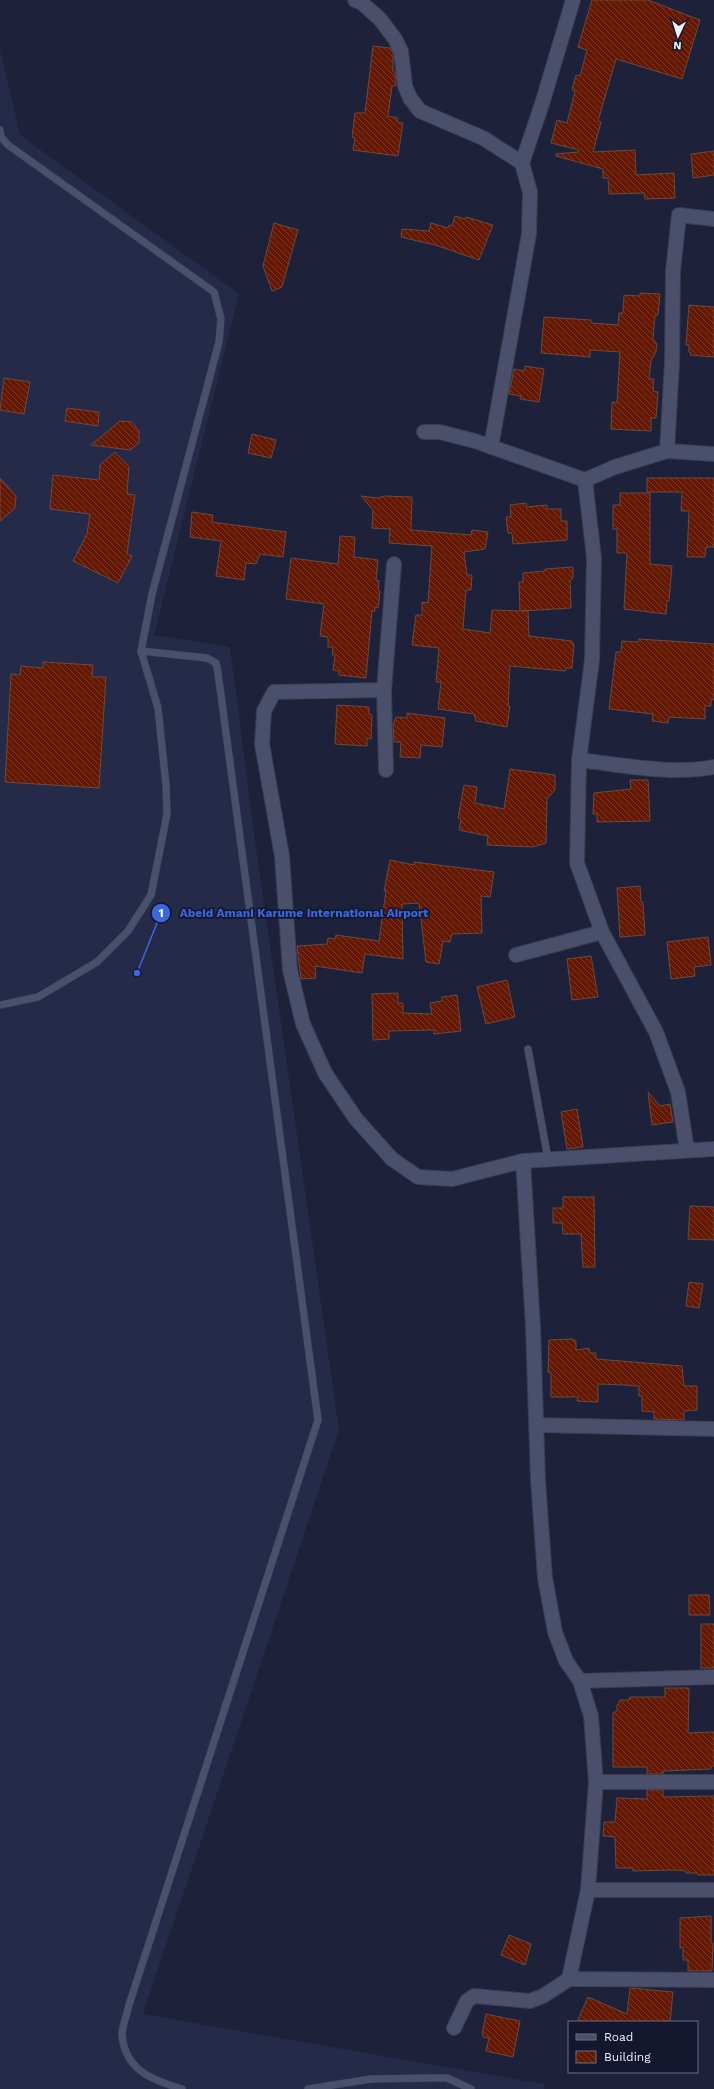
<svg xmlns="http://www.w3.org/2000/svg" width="714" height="2089" viewBox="0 0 714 2089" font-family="'Work Sans',sans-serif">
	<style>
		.built { fill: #252a48 }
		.building { fill: url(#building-back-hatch); stroke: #694a41 }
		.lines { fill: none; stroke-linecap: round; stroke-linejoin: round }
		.service-casing { stroke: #3a3d51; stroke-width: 8 }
		.minor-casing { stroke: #3a3d51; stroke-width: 16 }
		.service { stroke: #4a506b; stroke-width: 7 }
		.minor { stroke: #4a506b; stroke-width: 14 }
		.leader { fill: none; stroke: #3c66de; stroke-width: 1.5 }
		.callout-dot { fill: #3c66de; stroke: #14182f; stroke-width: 1.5 }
		.mark-label { font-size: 12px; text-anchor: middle; font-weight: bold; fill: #fff }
		.callout-label { font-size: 12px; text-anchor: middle; font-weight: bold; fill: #3c66de; stroke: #14182f; stroke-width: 3.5; stroke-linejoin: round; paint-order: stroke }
	</style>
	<defs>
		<pattern id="building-back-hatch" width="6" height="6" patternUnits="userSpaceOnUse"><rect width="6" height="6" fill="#651801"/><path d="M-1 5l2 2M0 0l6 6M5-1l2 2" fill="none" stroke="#7b3a27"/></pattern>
	</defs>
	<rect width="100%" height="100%" fill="#1d223a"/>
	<path class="built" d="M0,49L20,135L239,294L154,635L230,647L255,841L339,1430L143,2014L544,2084V2089H0Z"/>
	<g class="building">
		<path d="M592,0H648L700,20L682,79L616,59L598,121L601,122L593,152L635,150L636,175L674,173L675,198L645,199L644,193L609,194L608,178H603V169L556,156V154L578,152L579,150L551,143L557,120L567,123L575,91L572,90L576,75L580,76L587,50L578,47Z"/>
		<path d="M373,46L390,48L393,53V72H395L396,84V86H392L388,116L398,118L397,122L403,123L398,156L353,150L355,138L352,137L355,113H365Z"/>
		<path d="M714,151V175L693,178L691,154Z"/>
		<path d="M455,216L465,219L466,217L493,225L479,260L435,245L401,237L402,229L429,231L431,223L448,228L449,225L452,226Z"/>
		<path d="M274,223L298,230L282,287L272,291L263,266Z"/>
		<path d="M640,293L660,294L658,315H655L653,339L657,344L656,351L651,361L649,379H654L653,391L658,392L656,418H651V431L611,429L612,402L617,403L620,352L590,350V357L541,353L544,317L591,320V323L618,325L619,313H623L624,295L640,296Z"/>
		<path d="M689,305L714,307V357L690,355L691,353L689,352V345H686Z"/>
		<path d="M525,366L544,369L539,402L520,399L521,396L509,394L514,369L524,371Z"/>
		<path d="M4,378L30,382L24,414L0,410Z"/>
		<path d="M67,408L99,412L98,426L65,421Z"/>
		<path d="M120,421L132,422L139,431V443L130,450L91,445Z"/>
		<path d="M252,434L276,440L271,458L248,453Z"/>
		<path d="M115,452L129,467L127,494L135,495L127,554L132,556L118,583L73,561L87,534L90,514L50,509L53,475L99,480L100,465Z"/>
		<path d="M0,478L16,496L15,508L0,521Z"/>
		<path d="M647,478H714V547H706L705,557H687L689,511H681L682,492H647Z"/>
		<path d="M620,493H650V564L672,566L669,601H667L666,614L624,609L627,553H617V529H613V505H620Z"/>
		<path d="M361,496L378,498L384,496L412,497L411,530L471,535L472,530L488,532L485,549L464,552L467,575H472L471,590H466L463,629L490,633L492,610L520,611L519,582H523V573L545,571V569L573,567V578L570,581L571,608L521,611H528L529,636L572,641V643L574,644L572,668H566L565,671L510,666L508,706H510L507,727L476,721L474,714L438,709L441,682H436L439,648L412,645L416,615H422V602L428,603L432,546L389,543L390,529L372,528L373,510Z"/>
		<path d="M526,503L527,507L547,505V509H561V521H567V540L513,544L512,533H508L506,517H511L510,505Z"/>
		<path d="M192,512L213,515L212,522L286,532L283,557L260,554L256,564L246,563L244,580L216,576L221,541L190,537Z"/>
		<path d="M340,536L355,537L354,557L378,560L376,580L379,581L378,590L380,591L378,608L375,607V611H372L366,678L339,675V671L333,670L335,655H332L333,647H328V637L320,636L324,604L286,599L291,558L338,564Z"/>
		<path d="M639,639L714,644V700L711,699V706H705V719L669,717L668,723L652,721L653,714L609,709L616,652H621L622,641L638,642Z"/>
		<path d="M43,662L93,665L92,677H106L99,788L5,782L11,674L20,675L21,666L43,668Z"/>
		<path d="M337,705L369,707V714L372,715L371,739L367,738V746L335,744Z"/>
		<path d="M407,713L445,718L442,747L421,745L420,758L400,757L401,742H394L393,726L396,717L407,718Z"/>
		<path d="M510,769L555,775V790L547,799L546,843L533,847L487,845L488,836L459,830L461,819L458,818L464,785L477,787L475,803L504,809Z"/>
		<path d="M630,780H648L650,821L597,822V814H593L594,793L631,789Z"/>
		<path d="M390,860L414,865V862L494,872L490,897L481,896L482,933L452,934L450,942L443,941L439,964L426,962L419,903L402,904L403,959L365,954L362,973L315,966L316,978L301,979L297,946L327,944L328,938L335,939L336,935L379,941L386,891H384Z"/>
		<path d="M640,886L641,902H643L645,935L620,937L617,888Z"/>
		<path d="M708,937L711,965L694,967L695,976L671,979L667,942Z"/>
		<path d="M591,956L598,997L572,1000L567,959Z"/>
		<path d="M507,980L515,1017L486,1024L477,987Z"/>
		<path d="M398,993V1003H403V1013L432,1014L430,1003L442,1001V997L457,995L461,1031L434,1034V1030L389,1031V1039L373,1040L372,994Z"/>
		<path d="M648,1092L660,1106L670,1104L673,1122L652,1125Z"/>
		<path d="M577,1109L583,1147L567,1149L561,1112Z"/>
		<path d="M563,1197H594L595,1267H583L581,1234H563L562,1223H553V1208H563Z"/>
		<path d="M690,1206L714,1207V1240L688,1239Z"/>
		<path d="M689,1282L703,1284L699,1308L686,1306Z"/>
		<path d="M573,1339V1340L576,1341V1350L589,1348L590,1353H596V1359L682,1366L684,1386H697V1410L684,1411V1420L654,1419V1412L642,1411V1396H639V1386L625,1385L598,1384V1402L577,1401L578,1397H551V1373L548,1372L549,1340Z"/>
		<path d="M689,1595H709L710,1615H689Z"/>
		<rect x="701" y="1624" width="13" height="44"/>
		<path d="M665,1688H689L688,1733L714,1732V1766H711V1769L663,1771V1774H647V1767H613V1713L617,1711V1706L620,1700H629L630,1697H665Z"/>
		<path d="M647,1790H663V1797L714,1796V1875H698L697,1873H686V1871L675,1870L633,1871V1868H616L615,1837L603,1836L604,1822H615L617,1798L647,1799Z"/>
		<path d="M711,1916V1943H713L712,1971H688V1960H683V1947L680,1948V1918Z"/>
		<path d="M509,1935L531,1944L525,1965L501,1955Z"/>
		<path d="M630,1988L673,1992L670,2022H577L588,1997L627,2014Z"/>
		<path d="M486,2014L520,2021L513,2057L486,2051L489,2038L483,2037V2034H482Z"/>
	</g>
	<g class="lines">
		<defs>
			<g id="service">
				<path d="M0,130L1,137L8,145L214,292L221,319L219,342L152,594L141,651L158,708L166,785L167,814L151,895L128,931L97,962L38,997L0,1005"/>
				<path d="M141,651L207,658L216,663L218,673L318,1420L129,2005C127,2014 122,2026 122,2035C125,2070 152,2080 182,2089"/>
				<path d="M528,1049L548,1159"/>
				<path d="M308,2089L371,2079L433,2078H447L471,2089"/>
			</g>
			<g id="minor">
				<path d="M355,0L362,3L380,19L395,39L401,51L405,86L410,98L420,111L483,138L522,163L530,192L529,234L491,447"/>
				<path d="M522,163L542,104L573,0"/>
				<path d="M424,432H440L475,441L585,480L615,467L667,451L714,454"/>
				<path d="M667,451L672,363L673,271L679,215L714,219"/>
				<path d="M585,480L594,558L592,660L579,760L577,863L602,932L656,1032L678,1092L687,1150"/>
				<path d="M384,690L274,692L264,711L262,744L282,856L290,970L303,1024L325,1073L356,1119L392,1159L418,1177L452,1179L523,1161L714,1149"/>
				<path d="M579,760C623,765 670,775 714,767"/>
				<path d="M386,770L384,690L394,564"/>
				<path d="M516,955L602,932"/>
				<path d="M537,1425L714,1429"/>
				<path d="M580,1681L714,1677"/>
				<path d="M596,1782H714"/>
				<path d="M588,1890H714"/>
				<path d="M569,1979L714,1980"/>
				<path d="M454,2028L467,2001L474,1996L530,2001L543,1996L569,1979L588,1890L596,1782L591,1716L580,1681L566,1661L555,1632L545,1578L538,1480L533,1327L523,1161"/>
			</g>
		</defs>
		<use href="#service" class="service-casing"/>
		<use href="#minor" class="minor-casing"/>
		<use href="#service" class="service"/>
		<use href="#minor" class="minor"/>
	</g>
	<path class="leader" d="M137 973L161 913"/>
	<g class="callout-dot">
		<circle cx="137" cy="973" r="4"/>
		<circle cx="161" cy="913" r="10"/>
	</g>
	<g class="mark-label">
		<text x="161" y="917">1</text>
	</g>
	<g class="callout-label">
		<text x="304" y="917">Abeid Amani Karume International Airport</text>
	</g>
	<rect x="568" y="2021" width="130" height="52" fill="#14182f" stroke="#6a6e81"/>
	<rect x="576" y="2034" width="20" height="6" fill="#4a506b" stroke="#6a6e81"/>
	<text x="604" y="2041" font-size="12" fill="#ecf0fd">Road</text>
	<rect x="576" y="2051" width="20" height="12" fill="url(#building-back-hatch)" stroke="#6a6e81"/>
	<text x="604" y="2061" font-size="12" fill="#ecf0fd">Building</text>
	<g transform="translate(678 36) rotate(184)" stroke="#14182f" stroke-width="3" paint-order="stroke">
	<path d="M0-3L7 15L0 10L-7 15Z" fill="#ecf0fd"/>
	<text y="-6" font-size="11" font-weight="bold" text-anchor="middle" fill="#ecf0fd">N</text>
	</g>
</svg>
